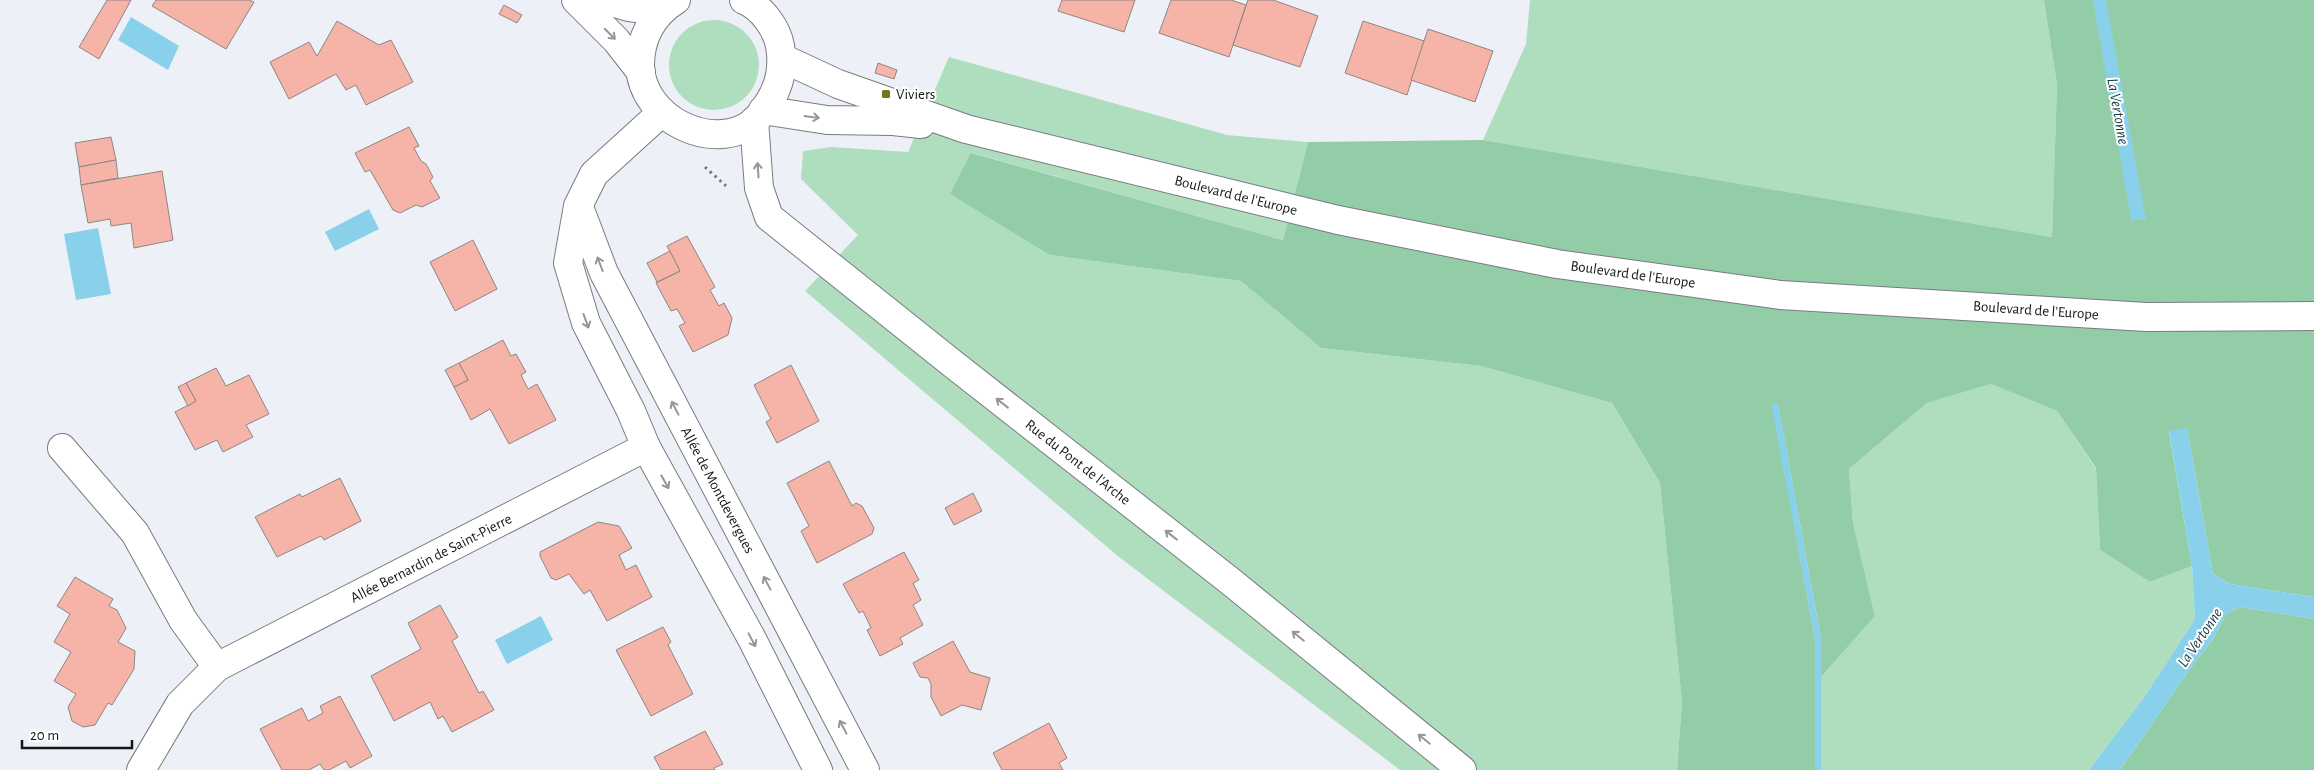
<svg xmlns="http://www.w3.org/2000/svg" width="2314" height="770" viewBox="0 0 2314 770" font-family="'Alegreya Sans',sans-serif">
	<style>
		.green { fill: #aedebe }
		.forest { fill: #93cda7 }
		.water { fill: #89d1ea }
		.building { fill: #f6b3a7; stroke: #8e8684 }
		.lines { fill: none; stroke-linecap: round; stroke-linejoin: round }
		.minor-casing { stroke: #797b81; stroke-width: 30 }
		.tertiary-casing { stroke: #797b81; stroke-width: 30 }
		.path { stroke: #78797d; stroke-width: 3; stroke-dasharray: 2.5 4; stroke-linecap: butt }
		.minor { stroke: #fff; stroke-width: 28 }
		.tertiary { stroke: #fff; stroke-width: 28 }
		.oneway { stroke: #969697 }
		.poi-dot { fill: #72761e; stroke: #fff; stroke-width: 2 }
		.labels { text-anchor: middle; stroke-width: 4; stroke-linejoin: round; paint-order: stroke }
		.poi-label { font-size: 15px; fill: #151618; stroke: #fff; text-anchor: start }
		.street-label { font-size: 15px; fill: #151618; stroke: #fff }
		.water-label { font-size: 16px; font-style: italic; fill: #1b3d48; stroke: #fff }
	</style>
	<rect width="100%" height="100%" fill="#eef0f7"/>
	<g class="green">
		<path d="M1530,0H2044L2057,85L2052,237L1483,140L1526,44Z"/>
		<circle cx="714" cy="65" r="45"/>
		<path d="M949,57L1227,135L1308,142L1283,240L972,153L1050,255L1241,281L1321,348L1481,366L1612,403L1660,483L1682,701L1677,770H1400L1119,557L805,291L858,235L801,179L803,151L832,147L908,152Z"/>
		<path d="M1991,384L2057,411L2096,469L2100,550L2150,582L2192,566L2195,619L2145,696L2089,770H1821V677L1875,616L1853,523L1849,469L1927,403Z"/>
	</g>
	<g class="forest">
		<path d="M2044,0H2314V597L2230,584L2213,574L2187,428L2169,432L2192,566L2150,582L2100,550L2096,468L2057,411L1991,384L1927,403L1849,469L1853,523L1875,616L1821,677V639L1778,404L1772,403L1815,639V770H1677L1682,701L1660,483L1612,403L1481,366L1321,348L1241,281L1050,255L950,194L971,153L1283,240L1308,142L1483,140L2052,237L2057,85Z"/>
		<path d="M2240,607L2314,619V770H2120L2192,666L2213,639L2226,614Z"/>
	</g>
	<g class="water">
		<path d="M2093,0H2106L2146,220H2131Z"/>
		<path d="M131,17L179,46L168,70L118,40Z"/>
		<path d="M369,209L379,229L335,251L325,232Z"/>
		<path d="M98,228L111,294L76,300L64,234Z"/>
		<path d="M1771,403H1778L1821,639V770H1815V639Z"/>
		<path d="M2187,428L2213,574L2230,584L2314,597V619L2240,607L2226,614L2213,639L2192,666L2120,770H2089L2145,696L2195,619L2192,566L2169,431Z"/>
		<path d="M541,616L553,640L507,664L495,640Z"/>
	</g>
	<g class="building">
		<path d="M107,0H131L99,59L79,47Z"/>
		<path d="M156,0H249L254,2L226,49L152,6Z"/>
		<path d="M1062,0H1135L1124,32L1058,11Z"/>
		<path d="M1171,0H1231L1246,5L1229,57L1159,33Z"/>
		<path d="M1248,0H1273L1318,16L1300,67L1233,45Z"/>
		<path d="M504,5L522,15L517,23L499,14Z"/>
		<path d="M337,21L379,45L391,40L413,82L366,105L356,85L346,90L336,74L289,99L270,62L309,42L317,56Z"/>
		<path d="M1363,21L1424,41L1407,95L1345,73Z"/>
		<path d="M1428,29L1493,51L1475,102L1411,80Z"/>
		<path d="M878,63L897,70L894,79L875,73Z"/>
		<path d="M409,127L419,146L414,148L421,161L426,164L433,177L430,181L440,198L422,207L416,205L400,213L393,210L370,170L365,172L355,153Z"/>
		<path d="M111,137L116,160L79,167L75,143Z"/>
		<path d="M116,160L118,178L81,185L79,167Z"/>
		<path d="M162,171L173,240L134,248L131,223L111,226L110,219L88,223L81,185Z"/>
		<path d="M687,236L715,287L710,290L719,306L724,303L732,318L728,335L693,352L679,326L685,323L677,309L671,311L656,283L680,271L667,246Z"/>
		<path d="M473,240L497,289L455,311L430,262Z"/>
		<path d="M670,251L680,271L657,282L647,263Z"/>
		<path d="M503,340L511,356L516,354L526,372L521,375L528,389L537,384L556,420L509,444L490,409L471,420L454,387L468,380L459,363Z"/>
		<path d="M459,363L468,380L454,387L445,370Z"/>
		<path d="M791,365L819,421L777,443L766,422L771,419L754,385Z"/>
		<path d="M216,368L226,386L249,375L269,414L246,425L253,437L223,452L217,440L195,450L175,412L196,401L186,383Z"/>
		<path d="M186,383L196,401L188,406L178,387Z"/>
		<path d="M829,461L852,506L856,503L862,506L874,528L872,534L817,563L801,531L809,526L787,483Z"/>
		<path d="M340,478L361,521L324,540L321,536L277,557L255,517L300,494L302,497Z"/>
		<path d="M973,493L982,511L954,525L945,508Z"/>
		<path d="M598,522L619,526L632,548L619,555L626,570L636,565L652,597L607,621L590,590L584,594L569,574L556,580L551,578L540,556V552Z"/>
		<path d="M904,552L919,580L913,583L921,600L913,605L923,625L900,638L903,644L880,656L867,630L871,628L863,611L859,613L843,584Z"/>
		<path d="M75,577L113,599L109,606L117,610L126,628L118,642L135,651L134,669L112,705L108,703L95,725L83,727L72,721L68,707L76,694L54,681L71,652L54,642L70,614L57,606Z"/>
		<path d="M440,605L458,637L452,641L479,693L483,691L494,710L452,732L443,716L438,719L430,702L394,721L371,676L421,649L408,623Z"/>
		<path d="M663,627L671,642L668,645L693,694L651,716L616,650Z"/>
		<path d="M953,641L970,672L990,678L981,710L962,705L941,716L931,697V684L928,678L920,677L913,663Z"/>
		<path d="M340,696L372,756L350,768L346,761L329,770H324L320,764L309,770H282L260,729L302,708L308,721L323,713L320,706Z"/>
		<path d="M1049,723L1067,758L1059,763L1063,770H1002L993,753Z"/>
		<path d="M705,731L723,764L714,768L715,770H661L654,757Z"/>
	</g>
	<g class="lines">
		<defs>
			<g id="minor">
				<path d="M661,113L594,174L578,206L568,263L586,323L631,411L646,447L752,639L818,770"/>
				<path d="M754,121L759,188L769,217L953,364L1230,581L1462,770"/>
				<path d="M579,207L604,273L865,770"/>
				<path d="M62,448L135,533L183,620L217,667"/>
				<path d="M141,770L180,704L217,667L646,447"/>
			</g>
			<g id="tertiary">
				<path d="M576,0L616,40L641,72"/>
				<path d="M605,0L629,7L661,11"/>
				<path d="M676,0C652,15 640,38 640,66C642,119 713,154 754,122C759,117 764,110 768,104C780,86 784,68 780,46C777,29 762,7 744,0"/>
				<path d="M782,58L838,84L966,129L1338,220L1557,264L1780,295L2146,317L2314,316"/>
				<path d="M763,110L827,120L893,121L921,124"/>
			</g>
		</defs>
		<use href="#minor" class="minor-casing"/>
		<use href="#tertiary" class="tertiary-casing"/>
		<path class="path" d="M705,167L726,186"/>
		<use href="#minor" class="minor"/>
		<use href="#tertiary" class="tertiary"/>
	</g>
	<defs><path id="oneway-shaft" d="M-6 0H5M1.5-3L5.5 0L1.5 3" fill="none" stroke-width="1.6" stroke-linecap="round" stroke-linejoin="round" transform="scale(1.25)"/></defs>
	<g class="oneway">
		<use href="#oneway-shaft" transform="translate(610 34) rotate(45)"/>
		<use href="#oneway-shaft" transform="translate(812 117) rotate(8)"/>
		<use href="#oneway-shaft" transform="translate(758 170) rotate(-94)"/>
		<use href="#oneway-shaft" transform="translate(600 264) rotate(-111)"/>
		<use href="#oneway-shaft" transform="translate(586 321) rotate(70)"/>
		<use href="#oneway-shaft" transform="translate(1002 403) rotate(-142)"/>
		<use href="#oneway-shaft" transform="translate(675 408) rotate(-118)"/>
		<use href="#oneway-shaft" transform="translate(665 482) rotate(61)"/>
		<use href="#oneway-shaft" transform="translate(1171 535) rotate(-142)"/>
		<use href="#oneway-shaft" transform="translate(767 583) rotate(-118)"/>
		<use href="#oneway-shaft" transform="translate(1298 636) rotate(-141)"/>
		<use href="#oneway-shaft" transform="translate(752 640) rotate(62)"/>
		<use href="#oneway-shaft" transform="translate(843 727) rotate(-118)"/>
		<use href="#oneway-shaft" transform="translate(1424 739) rotate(-141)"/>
	</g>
	<rect class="poi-dot" x="881" y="89" width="10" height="10" rx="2.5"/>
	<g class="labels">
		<g class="poi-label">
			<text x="896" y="99">Viviers</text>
		</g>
		<g class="street-label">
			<text transform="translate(1236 195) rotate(14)" y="5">Boulevard de l'Europe</text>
			<text transform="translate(1633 274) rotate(8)" y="5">Boulevard de l'Europe</text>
			<text transform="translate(2036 310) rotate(4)" y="5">Boulevard de l'Europe</text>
			<text transform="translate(1078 462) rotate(38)" y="5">Rue du Pont de l'Arche</text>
			<text transform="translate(718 490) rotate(62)" y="5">Allée de Montdevergues</text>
			<text transform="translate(431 558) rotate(-27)" y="5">Allée Bernardin de Saint-Pierre</text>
		</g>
		<g class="water-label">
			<text transform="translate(2119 111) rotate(80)" y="6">La Vertonne</text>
			<text transform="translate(2199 637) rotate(-56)" y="6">La Vertonne</text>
		</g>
	</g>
	<path d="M22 740v8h110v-8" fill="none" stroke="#151618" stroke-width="2.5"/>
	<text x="30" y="740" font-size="15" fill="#151618" stroke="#ffffff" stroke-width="4" paint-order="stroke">20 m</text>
</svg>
